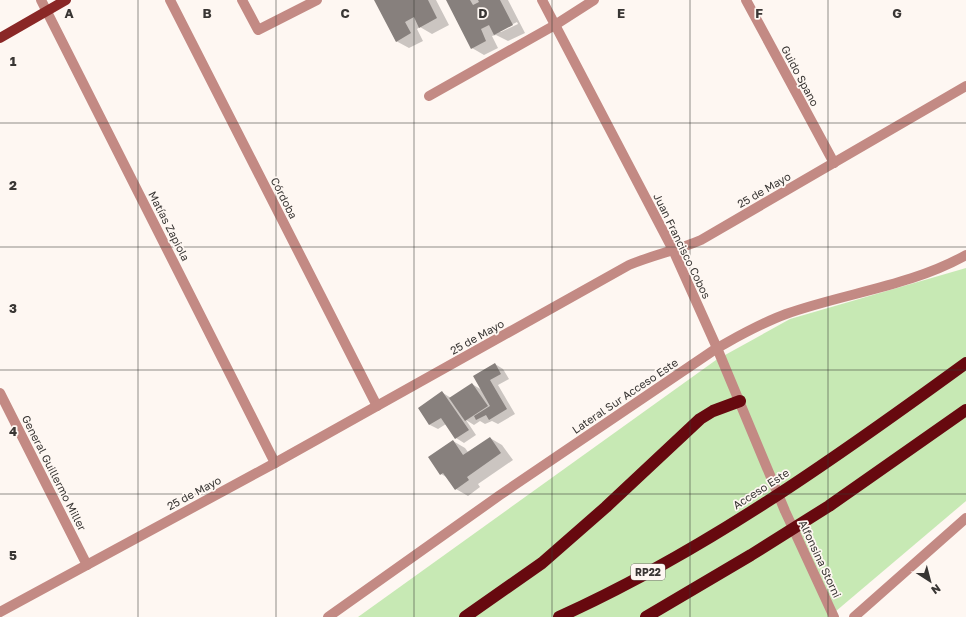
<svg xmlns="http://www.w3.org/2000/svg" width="966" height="617" viewBox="0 0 966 617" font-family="'Golos Text',sans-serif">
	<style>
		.green { fill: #c7e9b4 }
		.shadow { fill: #0003; fill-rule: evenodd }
		.building { fill: #87807d }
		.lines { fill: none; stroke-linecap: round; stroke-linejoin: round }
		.minor { stroke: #c38a84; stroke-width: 10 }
		.major { stroke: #8a2726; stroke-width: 10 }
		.highway { stroke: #67090f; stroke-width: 12 }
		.grid { fill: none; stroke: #393634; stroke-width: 1; stroke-opacity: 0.55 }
		.labels { text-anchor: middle; stroke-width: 3.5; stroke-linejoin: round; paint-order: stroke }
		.shield { fill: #fef7f2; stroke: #74706d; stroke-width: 1 }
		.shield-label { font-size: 10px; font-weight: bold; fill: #393634 }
		.street-label { font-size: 11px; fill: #393634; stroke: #fef7f2 }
		.grid-label { font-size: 13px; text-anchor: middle; font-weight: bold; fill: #393634; stroke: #fef7f2; stroke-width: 3.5; stroke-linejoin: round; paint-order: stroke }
	</style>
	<rect width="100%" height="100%" fill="#fef7f2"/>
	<path class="green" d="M966,268V501L829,617H358L716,360L790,319Z"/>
	<g class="shadow">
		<path d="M375,0H436L449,25L432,34L420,27L417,29L423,41L409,48L396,41Z"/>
		<path d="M448,0H508L525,33L508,41L496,35L492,36L498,48L484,55L472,48ZM517,22L518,24L501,32H497Z"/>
		<path d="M495,364L503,369L509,379L498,385L515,414L498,424L492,421L485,424L480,421L474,425L466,420L476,435L464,443L456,438L446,424L438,429L430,425L419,408L443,393L451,398L472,384L482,390Z"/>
		<path d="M490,438L502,445L513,460L478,484L480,487L468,496L456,489L448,478L441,474L453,441L465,448L468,452Z"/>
	</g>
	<g class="building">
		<path d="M374,0H428L437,18L419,28L414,17L405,22L411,33L396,42Z"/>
		<path d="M446,0H470L473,5L479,2L478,0H500L513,25L494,35L489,25L481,29L486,41L471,49Z"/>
		<path d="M495,363L501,374L490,380L507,409L489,420L486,415L476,420L474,416L490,406L473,376Z"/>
		<path d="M472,383L488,406L465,421L449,398Z"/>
		<path d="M442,391L469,430L455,439L441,418L429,425L418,408Z"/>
		<path d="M490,437L501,453L467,477L469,480L455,490L443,473L440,475L428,457L453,440L463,455Z"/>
	</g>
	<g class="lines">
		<g class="minor">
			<path d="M41,0L275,463"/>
			<path d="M170,0L377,406"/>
			<path d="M242,0L258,30L317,0"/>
			<path d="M542,0L673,250L717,348L785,511L834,617"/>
			<path d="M746,0L834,163"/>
			<path d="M429,96L555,25L594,0"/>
			<path d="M0,393L87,565"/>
			<path d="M0,612L275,463L629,265C653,255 678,250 701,240L966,86"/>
			<path d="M328,617L500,495L717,348C739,336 761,323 786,314C845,293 911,286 966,255"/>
			<path d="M854,617L966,518"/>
		</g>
		<path class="major" d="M0,38L66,0"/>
		<g class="highway">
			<path d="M465,617L542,563L606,507L700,419L713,411L740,401"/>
			<path d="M559,617C705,551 837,457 966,363"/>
			<path d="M646,617L751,555L829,506L966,410"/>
		</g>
	</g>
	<path class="grid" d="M138,0V617M276,0V617M414,0V617M552,0V617M690,0V617M828,0V617M0,123H966M0,247H966M0,370H966M0,494H966"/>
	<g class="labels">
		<rect class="shield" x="631" y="564" width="34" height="16" rx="3"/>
		<g class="shield-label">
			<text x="648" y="576">RP22</text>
		</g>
		<g class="street-label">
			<text transform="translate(800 76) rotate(62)" y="4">Guido Spano</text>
			<text transform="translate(764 190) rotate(-30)" y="4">25 de Mayo</text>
			<text transform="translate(284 198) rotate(63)" y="4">Córdoba</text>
			<text transform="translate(169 226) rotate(63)" y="4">Matías Zapiola</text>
			<text transform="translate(682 246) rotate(64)" y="4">Juan Francisco Cobos</text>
			<text transform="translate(477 337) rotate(-29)" y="4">25 de Mayo</text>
			<text transform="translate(625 396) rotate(-34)" y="4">Lateral Sur Acceso Este</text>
			<text transform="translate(54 473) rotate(63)" y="4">General Guillermo Miller</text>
			<text transform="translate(761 489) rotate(-33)" y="4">Acceso Este</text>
			<text transform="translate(194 493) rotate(-28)" y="4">25 de Mayo</text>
			<text transform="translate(820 559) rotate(65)" y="4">Alfonsina Storni</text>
		</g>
	</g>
	<g class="grid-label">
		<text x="69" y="18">A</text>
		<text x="207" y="18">B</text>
		<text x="345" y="18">C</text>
		<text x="483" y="18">D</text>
		<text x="621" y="18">E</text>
		<text x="759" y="18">F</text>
		<text x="897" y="18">G</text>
		<text x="13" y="66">1</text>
		<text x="13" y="190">2</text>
		<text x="13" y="313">3</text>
		<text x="13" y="436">4</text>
		<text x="13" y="560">5</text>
	</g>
	<g transform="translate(930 581) rotate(144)" stroke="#fef7f2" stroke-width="3" paint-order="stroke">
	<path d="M0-3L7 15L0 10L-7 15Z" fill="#393634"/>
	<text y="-6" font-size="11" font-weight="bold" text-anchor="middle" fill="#393634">N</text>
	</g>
</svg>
